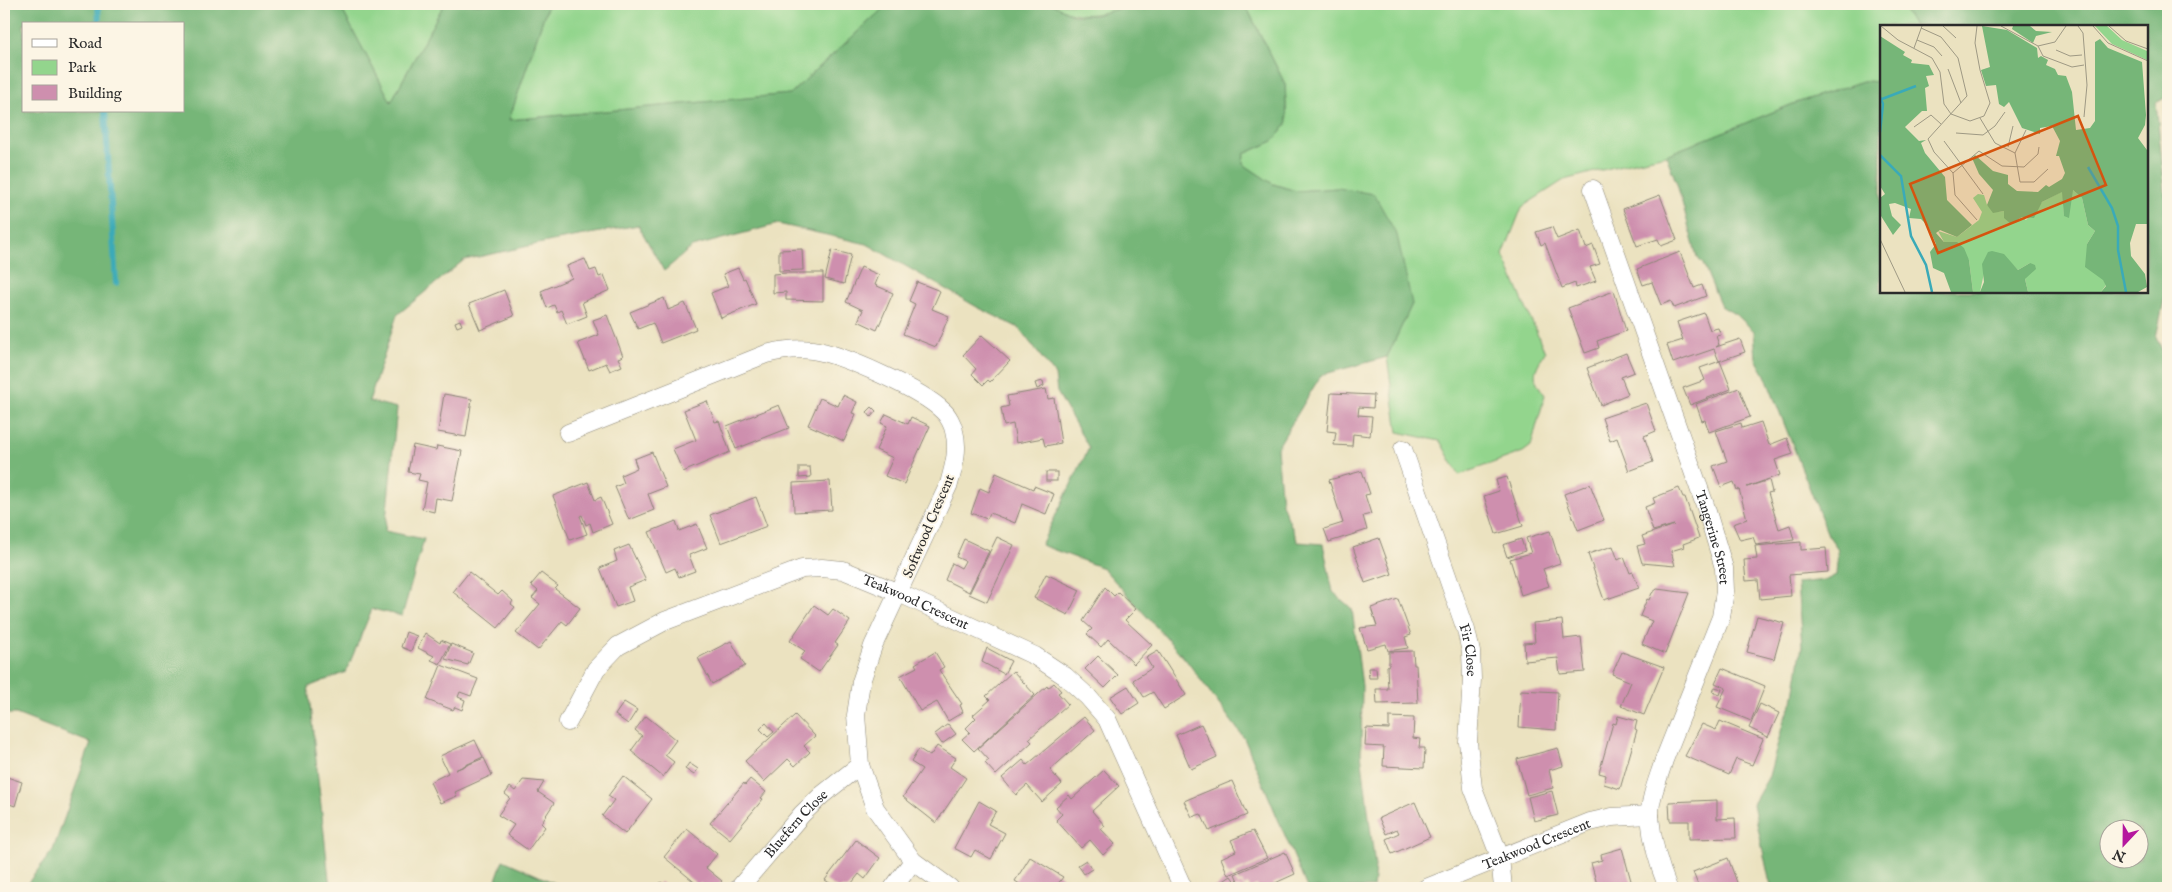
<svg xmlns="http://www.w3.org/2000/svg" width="2172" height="892" viewBox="0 0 2172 892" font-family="'IM FELL English',serif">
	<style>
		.green { fill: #93d58d; stroke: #5f805c }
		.forest { fill: #76b678; stroke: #507052; fill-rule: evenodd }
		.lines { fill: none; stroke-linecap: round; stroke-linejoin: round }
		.stream { stroke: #3aaab8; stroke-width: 6 }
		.building { fill: #ce8fae }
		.street-casing { stroke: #8b8676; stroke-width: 19 }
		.street { stroke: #fff; stroke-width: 18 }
		.labels { text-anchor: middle; stroke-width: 4; stroke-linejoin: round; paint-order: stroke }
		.street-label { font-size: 14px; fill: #2b2b2b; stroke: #fcf5e5 }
		.inset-river { fill: none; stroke: #3aaab8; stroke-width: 2.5 }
		.inset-road { fill: none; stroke: #9e9984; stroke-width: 1 }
		.view { fill: #d5540f; fill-opacity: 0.15; stroke: #d5540f; stroke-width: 2.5 }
		.inset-edge { fill: none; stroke: #2b2b2b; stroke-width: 2.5 }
	</style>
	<rect width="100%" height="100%" fill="#fcf5e5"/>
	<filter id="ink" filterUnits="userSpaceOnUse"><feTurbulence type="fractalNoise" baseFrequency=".02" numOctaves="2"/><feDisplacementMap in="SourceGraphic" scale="10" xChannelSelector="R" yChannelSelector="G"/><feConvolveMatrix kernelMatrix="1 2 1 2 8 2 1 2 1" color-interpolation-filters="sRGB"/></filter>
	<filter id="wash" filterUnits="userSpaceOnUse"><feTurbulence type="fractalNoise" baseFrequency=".0096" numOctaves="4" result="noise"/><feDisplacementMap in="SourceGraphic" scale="20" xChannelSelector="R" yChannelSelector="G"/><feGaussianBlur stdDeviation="1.12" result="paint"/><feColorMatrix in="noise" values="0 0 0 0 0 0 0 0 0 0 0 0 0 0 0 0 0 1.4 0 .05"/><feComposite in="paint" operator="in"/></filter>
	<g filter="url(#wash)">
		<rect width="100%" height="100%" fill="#ebe2c0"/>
		<g class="green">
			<path d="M339,4H444L391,102Z"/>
			<path d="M548,4H888L790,94L509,120Z"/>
			<path d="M1052,4H1137C1107,12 1080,23 1052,4Z"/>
			<path d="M1241,4H1901L1914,26H1881V82L1863,81L1793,104L1666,155L1629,163L1564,180L1522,207L1503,255L1545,352C1534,372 1530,375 1545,395L1531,446L1523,452L1459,475L1440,441L1398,432L1387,357L1412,304L1338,188L1296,191L1273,184L1243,164L1244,154L1273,141L1287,124L1285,84L1248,10Z"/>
		</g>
		<g class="forest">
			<path d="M4,4H339L391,102L444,4H548L509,120L790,94L888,4H1052L1074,15H1094L1137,4H1241L1248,10L1285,84L1287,124L1273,141L1244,154L1243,164L1273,184L1296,191L1338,188L1374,194L1397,235L1412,304L1387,357L1321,375L1277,448L1282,504L1298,542L1323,544L1333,592L1352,609L1362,686L1361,753L1375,866L1373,888H1307L1244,738L1186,660L1103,568L1041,545L1089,448L1057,392L1055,375L1019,328L977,307L867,244L778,224L692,247L664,271L638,225L552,241L464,260L397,315L369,401L397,408L385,531L424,539L402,616L372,609L346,672L308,687L330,888H24L53,850L91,743L16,714H4ZM24,24H184V111H24Z"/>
			<path d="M1901,4H2168V96L2156,103L2168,221V282L2156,337L2168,362V888H1772L1769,879L1753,804L1769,776L1784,720L1793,702L1802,645L1797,583L1826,580L1836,575L1838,549L1828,535L1765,375L1756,359L1754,331L1738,316L1721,306L1703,264L1697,257L1677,184L1666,155L1793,104L1863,81L1881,82V291H2146V26H1914ZM2110,830H2140V860H2110Z"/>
			<path d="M503,860L566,888H493Z"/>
		</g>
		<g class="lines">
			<g class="stream">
				<path d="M98,4L99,24"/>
				<path d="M105,111L116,283"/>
			</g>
		</g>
		<g id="blocks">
			<g class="building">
				<path d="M1660,195L1677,240L1661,246L1658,239L1637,246L1623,209Z"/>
				<path d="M1552,227L1557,239L1580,230L1586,248L1593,245L1600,264L1590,267L1596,281L1576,288L1575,283L1562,288L1545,243L1541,245L1536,232Z"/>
				<path d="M802,249L803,270L779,271V250Z"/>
				<path d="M832,250L851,255L844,284L825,279Z"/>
				<path d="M1680,252L1694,288L1702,285L1706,296L1674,308L1671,301L1661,305L1652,282L1643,285L1637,269Z"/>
				<path d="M585,259L590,271L596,269L599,277L604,275L610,290L582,302L587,316L567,324L561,310L557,312L554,305L547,308L541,291L572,278L567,266Z"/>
				<path d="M861,267L879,275L875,285L893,293L877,330L858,321L863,310L846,302Z"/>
				<path d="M738,268L743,279L745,278L756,304L721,318L711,293L728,286L723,274Z"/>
				<path d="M786,273H823V301L786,300V292L773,293V274Z"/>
				<path d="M917,282L940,291L932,309L949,316L936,347L903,334L915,304L909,301Z"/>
				<path d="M504,290L514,316L480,330L469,304Z"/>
				<path d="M1614,291L1626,331L1597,341L1599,348L1585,353L1568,308Z"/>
				<path d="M664,298L668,310L685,303L696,329L661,343L653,323L638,329L630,312Z"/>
				<path d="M1704,313L1710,330L1718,328L1721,335L1716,336L1719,345L1716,347L1740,339L1745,352L1719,361L1714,349L1673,363L1667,345L1683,340L1677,322Z"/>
				<path d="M607,315L623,356L618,358L622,366L610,371L606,363L589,370L578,343L599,335L593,320Z"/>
				<path d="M460,320L462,325L457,327L455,322Z"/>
				<path d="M982,335L1010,361L990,382L988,380L983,385L972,374L976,369L963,355Z"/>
				<path d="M1626,353L1634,372L1621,377L1628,394L1601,405L1587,368Z"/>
				<path d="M1720,361L1731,389L1690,405L1683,388L1705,380L1700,368Z"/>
				<path d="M1043,381L1044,386L1037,389L1035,383Z"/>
				<path d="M1739,388L1750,417L1709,432L1705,420L1702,421L1696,404Z"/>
				<path d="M1046,389L1048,399L1054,398L1061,443L1045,446L1043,438L1016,443L1013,424L1004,426L1001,408L1009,406L1007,396Z"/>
				<path d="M1331,393L1374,395L1373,408L1359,407L1358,415L1372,416L1370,436L1353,434L1352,446L1334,445L1336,432L1327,431Z"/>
				<path d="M444,394L472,399L466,437L438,432Z"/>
				<path d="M843,395L857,402L852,413L856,414L844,441L808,425L820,398L838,406Z"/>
				<path d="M707,401L715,422L719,421L730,452L683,472L673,449L696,440L684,410Z"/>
				<path d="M1646,403L1656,431L1644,436L1653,462L1629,471L1617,438L1610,441L1602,418Z"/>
				<path d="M779,405L789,428L736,449L727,426Z"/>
				<path d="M872,407L876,411L871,417L867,412Z"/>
				<path d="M886,414L908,424L911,417L930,426L904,484L885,476L893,458L876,450L887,426L881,423Z"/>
				<path d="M1761,422L1769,445L1787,438L1793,454L1775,460L1780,475L1747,487L1769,480L1772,492L1768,493L1779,529L1790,525L1794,540L1756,545L1753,537L1740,540L1733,524L1747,519L1739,489L1737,490L1734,482L1721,487L1713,466L1727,461L1716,431L1741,423L1742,428Z"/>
				<path d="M413,445L436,450L437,446L462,451L452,501L436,498L434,512L422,509L427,482L418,480L420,474L408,472Z"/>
				<path d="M652,452L666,487L648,494L654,510L629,520L615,487L624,483L621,475L637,468L634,459Z"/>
				<path d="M799,467H810L811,477L799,478Z"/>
				<path d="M1362,471L1370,494L1365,495L1371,514L1363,516L1367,530L1329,542L1324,529L1343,523L1329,480Z"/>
				<rect x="1046" y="472" width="11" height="9"/>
				<path d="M996,473L1033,489L1034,486L1054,494L1046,514L1022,504L1015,523L990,513L987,519L971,513L980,488L989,492Z"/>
				<path d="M1507,477L1523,526L1496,534L1484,496L1499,491L1496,480Z"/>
				<path d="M830,481L832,510L794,512L793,483Z"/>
				<path d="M588,482L595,500L601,497L612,524L593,532L590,523L586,525L582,515L580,516L587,534L570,540L553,496Z"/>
				<path d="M1590,484L1604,520L1578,530L1564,494Z"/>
				<path d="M1679,488L1683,497H1685L1699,538L1683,544L1684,547L1671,551L1675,566L1642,563L1637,546L1645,544L1642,536L1674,525L1653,531L1645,507L1655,503L1653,498Z"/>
				<path d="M756,497L767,526L721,543L710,515Z"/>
				<path d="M676,521L679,531L697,524L707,548L689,555L695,571L679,577L675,568L666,572L649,532Z"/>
				<path d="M1550,531L1560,563L1543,569L1549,586L1521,595L1510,559L1531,553L1526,538Z"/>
				<path d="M997,537L1014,545L987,602L969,594Z"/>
				<path d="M1379,538L1392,574L1365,583L1353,547Z"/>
				<path d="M964,539L989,551L969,592L945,580L952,563L961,568L965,561L956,557Z"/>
				<path d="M1521,539L1525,551L1507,557L1503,545Z"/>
				<path d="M1801,542V550L1826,548L1828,572L1789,575L1791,596L1760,599L1758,580L1746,581L1744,560L1757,559L1755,546Z"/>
				<path d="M629,545L646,580L628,587L633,601L616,607L600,568L617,561L614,551Z"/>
				<path d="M1613,546L1618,560L1624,557L1630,573L1633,572L1639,588L1604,600L1588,554Z"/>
				<path d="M469,572L498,595L502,591L513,601L511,604L515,607L498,628L453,592Z"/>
				<path d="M541,573L558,586L555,589L580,608L567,625L562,621L538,650L516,633L540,604L532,598L538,591L531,585Z"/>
				<path d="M1046,574L1080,590L1068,615L1034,598Z"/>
				<path d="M1105,587L1114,596L1118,592L1136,609L1125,620L1152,645L1134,664L1108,639L1101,647L1087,634L1092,629L1083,621Z"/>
				<path d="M1657,589L1689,593L1665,654L1642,644L1652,621L1640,616L1647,599L1649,600L1652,593Z"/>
				<path d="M1398,599L1411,635L1405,637L1408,648L1388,651L1386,644L1367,649L1360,628L1377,626L1371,608Z"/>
				<path d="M814,605L828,615L833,609L850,621L835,643L838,645L819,672L800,659L805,651L790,641Z"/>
				<path d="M1757,616L1784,623L1774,659L1747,652Z"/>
				<path d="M1562,620L1564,639L1581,637L1585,672L1560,674L1558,658L1525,661L1524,643L1535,642L1533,623Z"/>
				<path d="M406,632L417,636L411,651L401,647Z"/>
				<path d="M425,633L440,643L441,640L450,644L440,664L431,660L434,656L418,648Z"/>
				<path d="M731,641L745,666L712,684L698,658Z"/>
				<path d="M451,644L473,653L468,665L445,659Z"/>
				<path d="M987,648L1011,661L1004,674L982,662Z"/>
				<path d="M1158,651L1186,695L1164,709L1153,692L1144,697L1133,680L1152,668L1146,658Z"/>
				<path d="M1413,651L1414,665H1416L1418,703L1377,704L1376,689H1388L1387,666L1389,665V652Z"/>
				<path d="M935,652L944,667L939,670L962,704L960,705L963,712L948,721L937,702L920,711L900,676L917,667L915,664Z"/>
				<path d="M1622,652L1664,667L1644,715L1621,706L1631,682L1612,674Z"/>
				<path d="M1098,656L1118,675L1105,688L1085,669Z"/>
				<path d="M441,665L478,679L471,696L460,692L458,697L465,700L462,710L455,707L453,710L427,700Z"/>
				<path d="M1368,668H1376L1377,678H1369Z"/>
				<path d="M1722,668L1765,686L1751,721L1717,707L1726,688L1715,683Z"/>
				<path d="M1013,671L1035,695L974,751L962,739L970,732L966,728L976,718L973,715L990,700L986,696Z"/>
				<path d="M1054,683L1061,691L1058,693L1068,704L1029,739L1032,742L996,775L985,763L989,760L978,748L1047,686L1048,688Z"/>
				<path d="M1128,686L1139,703L1122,714L1110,697Z"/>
				<path d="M1715,687L1722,689L1720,695L1713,692Z"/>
				<path d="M1521,690L1558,692L1556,730L1519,727Z"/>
				<path d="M624,702L637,710L628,724L615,715Z"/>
				<path d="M1760,704L1779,713L1768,737L1749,728Z"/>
				<path d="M795,715L815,736L804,746L810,752L795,766L788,759L764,782L745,761Z"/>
				<path d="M646,716L676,740L665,755L674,762L663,777L631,751L642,736L635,730Z"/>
				<path d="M1618,716L1637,721L1635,729L1637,730L1620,789L1604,784L1606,775L1599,773L1613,723L1616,724Z"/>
				<path d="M1084,717L1095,730L1050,770L1062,784L1042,802L1027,785L1016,795L1002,778L1023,760L1027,765Z"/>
				<path d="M1389,717L1414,718L1413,738L1420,739L1419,748H1425L1424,768L1383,766L1384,747L1365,746L1366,728L1389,729Z"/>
				<path d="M1720,721L1763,739L1752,765L1736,759L1729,775L1685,756L1702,724L1716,730Z"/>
				<path d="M766,723L774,732L768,737L760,729Z"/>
				<path d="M948,724L956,734L942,744L935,734Z"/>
				<path d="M1201,724L1217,757L1191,769L1176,735Z"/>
				<path d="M475,740L483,757L455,770L484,758L492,775L455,792L457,796L440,803L430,782L448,773L440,756Z"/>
				<path d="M937,746L956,758L950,767L966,778L936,823L903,797L922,769L911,762L919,749L930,756Z"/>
				<path d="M1558,748L1563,766L1549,770L1553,788L1527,795L1517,759Z"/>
				<path d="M689,763L698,769L694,775L685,769Z"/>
				<path d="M1104,770L1119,786L1092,811L1105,826L1101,829L1115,844L1103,855L1090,840L1081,848L1056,820L1062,814L1056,807L1069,795L1072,799Z"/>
				<path d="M4,776L22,782L15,806L4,802Z"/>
				<path d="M623,776L652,799L625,834L602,816L614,800L608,796Z"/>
				<path d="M750,779L766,792L761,798L763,799L730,839L710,823L744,783L745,785Z"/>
				<path d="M523,780L544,782L538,792L554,803L541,823L545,827L528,850L507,835L514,825L498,815L510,798L505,794L510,787L515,791Z"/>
				<path d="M1232,781L1247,815L1209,831L1201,814L1192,817L1184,801Z"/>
				<path d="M1552,791L1558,815L1534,821L1528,797Z"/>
				<path d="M1717,800V819L1735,818L1736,838L1689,839V821H1670L1669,802Z"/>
				<path d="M979,801L996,811L988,824L1005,833L991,859L975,850L971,857L954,848Z"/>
				<path d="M1415,802L1430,837L1392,854L1386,839L1399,833L1397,829L1386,834L1379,818Z"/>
				<path d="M687,829L717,854L706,868L722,881L716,888H706L700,883L698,885L664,857Z"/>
				<path d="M1253,831L1267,858L1228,875L1221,858L1236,851L1231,840Z"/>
				<path d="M856,840L880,858L865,879L859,874L848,888H837L825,880Z"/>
				<path d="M1622,848L1633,888H1598L1591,863L1602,860L1601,854Z"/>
				<path d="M1285,852L1295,874L1273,884L1275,888H1258L1257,885L1250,888L1248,884L1244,886L1242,882L1239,883L1235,874Z"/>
				<path d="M1030,857L1063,877L1055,888H1026L1015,881Z"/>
				<path d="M1728,858L1739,888H1699L1693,872Z"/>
				<path d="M1086,860L1092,869L1084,874L1078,865Z"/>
				<path d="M1231,876L1238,886L1241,884L1245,888H1213Z"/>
				<path d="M661,882L669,888H656Z"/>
			</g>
		</g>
	</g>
	<g filter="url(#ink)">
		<use href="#blocks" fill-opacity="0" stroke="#8b8676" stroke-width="1"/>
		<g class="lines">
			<defs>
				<g id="street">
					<path id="s1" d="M1593,189L1705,505L1724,568L1725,591L1721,617L1664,760C1659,777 1649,799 1650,817C1652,841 1659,866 1668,888"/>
					<path d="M568,433L766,354C782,350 796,348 812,350C842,354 922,390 943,411C948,415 953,425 954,431C959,449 954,466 949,484L873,646L861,682L856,715L860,765L875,808L913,861L950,888"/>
					<path id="s2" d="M1403,449L1466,630L1471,652L1472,679L1468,742L1473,788L1500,857L1503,888"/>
					<path id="s3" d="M568,722L596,669L618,646L665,621L802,569L822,568L843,570L899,593L1035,656L1065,676L1088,697L1107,719L1183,888"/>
					<path id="s4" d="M739,888L802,814L822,795L860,765"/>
					<path d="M893,888L913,861"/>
					<path id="s5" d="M1426,888L1590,822L1612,817L1650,815"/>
				</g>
			</defs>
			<use href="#street" class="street-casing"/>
			<use href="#street" class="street"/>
		</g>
	</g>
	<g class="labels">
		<g class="street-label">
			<text transform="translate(928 526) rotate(-67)" y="5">Softwood Crescent</text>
			<text dy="5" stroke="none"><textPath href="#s1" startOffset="369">Tangerine Street</textPath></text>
			<text dy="5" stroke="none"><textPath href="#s3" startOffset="412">Teakwood Crescent</textPath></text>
			<text dy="5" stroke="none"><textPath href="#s2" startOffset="212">Fir Close</textPath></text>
			<text dy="5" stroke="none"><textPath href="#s4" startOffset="86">Bluefern Close</textPath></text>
			<text dy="5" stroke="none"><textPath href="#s5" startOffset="119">Teakwood Crescent</textPath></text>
		</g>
	</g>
	<g transform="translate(1880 25)">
		<rect width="268" height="268" fill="#ebe2c0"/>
		<path d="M215,1H227L242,15L267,26V35L232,19ZM192,164L202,173L208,200L215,206L207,219L226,260L221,267H148L145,254L150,238L138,245L129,236L104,248L100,267H93L89,235L74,217H64L58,206L77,212L99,195L102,187L93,173L98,169L104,170L107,180L116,187L124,186L135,197L142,192L146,195L162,177L183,166L184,191Z" fill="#93d58d"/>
		<path d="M102,1L127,5L157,23L158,33L161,31L168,35L166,40L175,44L178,50L186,51L192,67L196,105L210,103L215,96V17L220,14L228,23L262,37L266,90L265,100L258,113L267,125V199H256L250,218L251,231L265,249L267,262L258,267H221L226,261L223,255L205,242L207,219L215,206L208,200L202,173L193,165L189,193L184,191L182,167L162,177L154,193L142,192L131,199L124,193V186L113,188L107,180L113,165L99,149L92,133L95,130L113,146L128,150V159L137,166L158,167L166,160L169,162L182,154L185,148L179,131H176L180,116L172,101L160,103V109L142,103L129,77L124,82L119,79L116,60L106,61L101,45L110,42ZM133,1H150L156,6L172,7L156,11L153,18L132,4ZM0,11L25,27L23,30L32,35L31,38L49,40L54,50L46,51L49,61L45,63L47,86H42L25,102L39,116L46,115L41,118L45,128L65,152L67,175L92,200L77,212L60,205L56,208L64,217H77L84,223L89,235L93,267H71L64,248L53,243L50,227L56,219L48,201L41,194L29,193L31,184L15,178L9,179L12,191L21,200L13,210L1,191L0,173L5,169L0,161ZM112,226L124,229L138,245L150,238L155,240L156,244L145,254L148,267H100L104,257L102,239L108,227Z" fill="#76b678"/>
		<path class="inset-river" d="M0,72L3,79L0,107M2,74L36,61M0,130L21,151L31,211L46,240L52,267M208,142L232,183L238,201V225L246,267"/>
		<path class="inset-road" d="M1,1L18,15L52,33L60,47L64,79L71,89L90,96L104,91L110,78L100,45L95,18L97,1M63,1L76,13M121,1L158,21L175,17L186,1M198,1L203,8L207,60L204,92M213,1L228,18L268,36M229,1L246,16L268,24M41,3L61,12L78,33L87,71L48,114L54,127L73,148L75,170L97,195M37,15L54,22L62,31M158,21L163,31L192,42L204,40M34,23L42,1M176,25L190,31L202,30M68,44L81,78M100,93L115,118L135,128L140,157H154L168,144M34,102L51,90L61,99M76,108L103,110L115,101L125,87M64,116L103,169M128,122L133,101M135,128L146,105M73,148L99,126L122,141L144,142L158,129L159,122M0,214L25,267"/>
		<path class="view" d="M198,91L226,160L58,228L30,159Z"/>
		<rect width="268" height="268" class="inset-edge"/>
	</g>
	<rect width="2172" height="892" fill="none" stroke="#fcf5e5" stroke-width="20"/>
	<rect x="22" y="22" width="162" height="90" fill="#fcf5e5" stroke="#a8a49b"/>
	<rect x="32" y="39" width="25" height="8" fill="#ffffff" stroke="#a8a49b"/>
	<text x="68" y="48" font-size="15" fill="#2b2b2b">Road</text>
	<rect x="32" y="60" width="25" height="15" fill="#93d58d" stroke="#a8a49b"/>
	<text x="68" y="72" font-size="15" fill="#2b2b2b">Park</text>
	<rect x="32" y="85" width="25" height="15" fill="#ce8fae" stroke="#a8a49b"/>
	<text x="68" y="98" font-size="15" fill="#2b2b2b">Building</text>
	<g transform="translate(2124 844) rotate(202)"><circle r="24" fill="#fcf5e5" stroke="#a8a49b"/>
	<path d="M0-4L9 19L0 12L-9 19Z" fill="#b5179e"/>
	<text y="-8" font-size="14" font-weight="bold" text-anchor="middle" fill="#2b2b2b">N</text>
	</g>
</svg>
